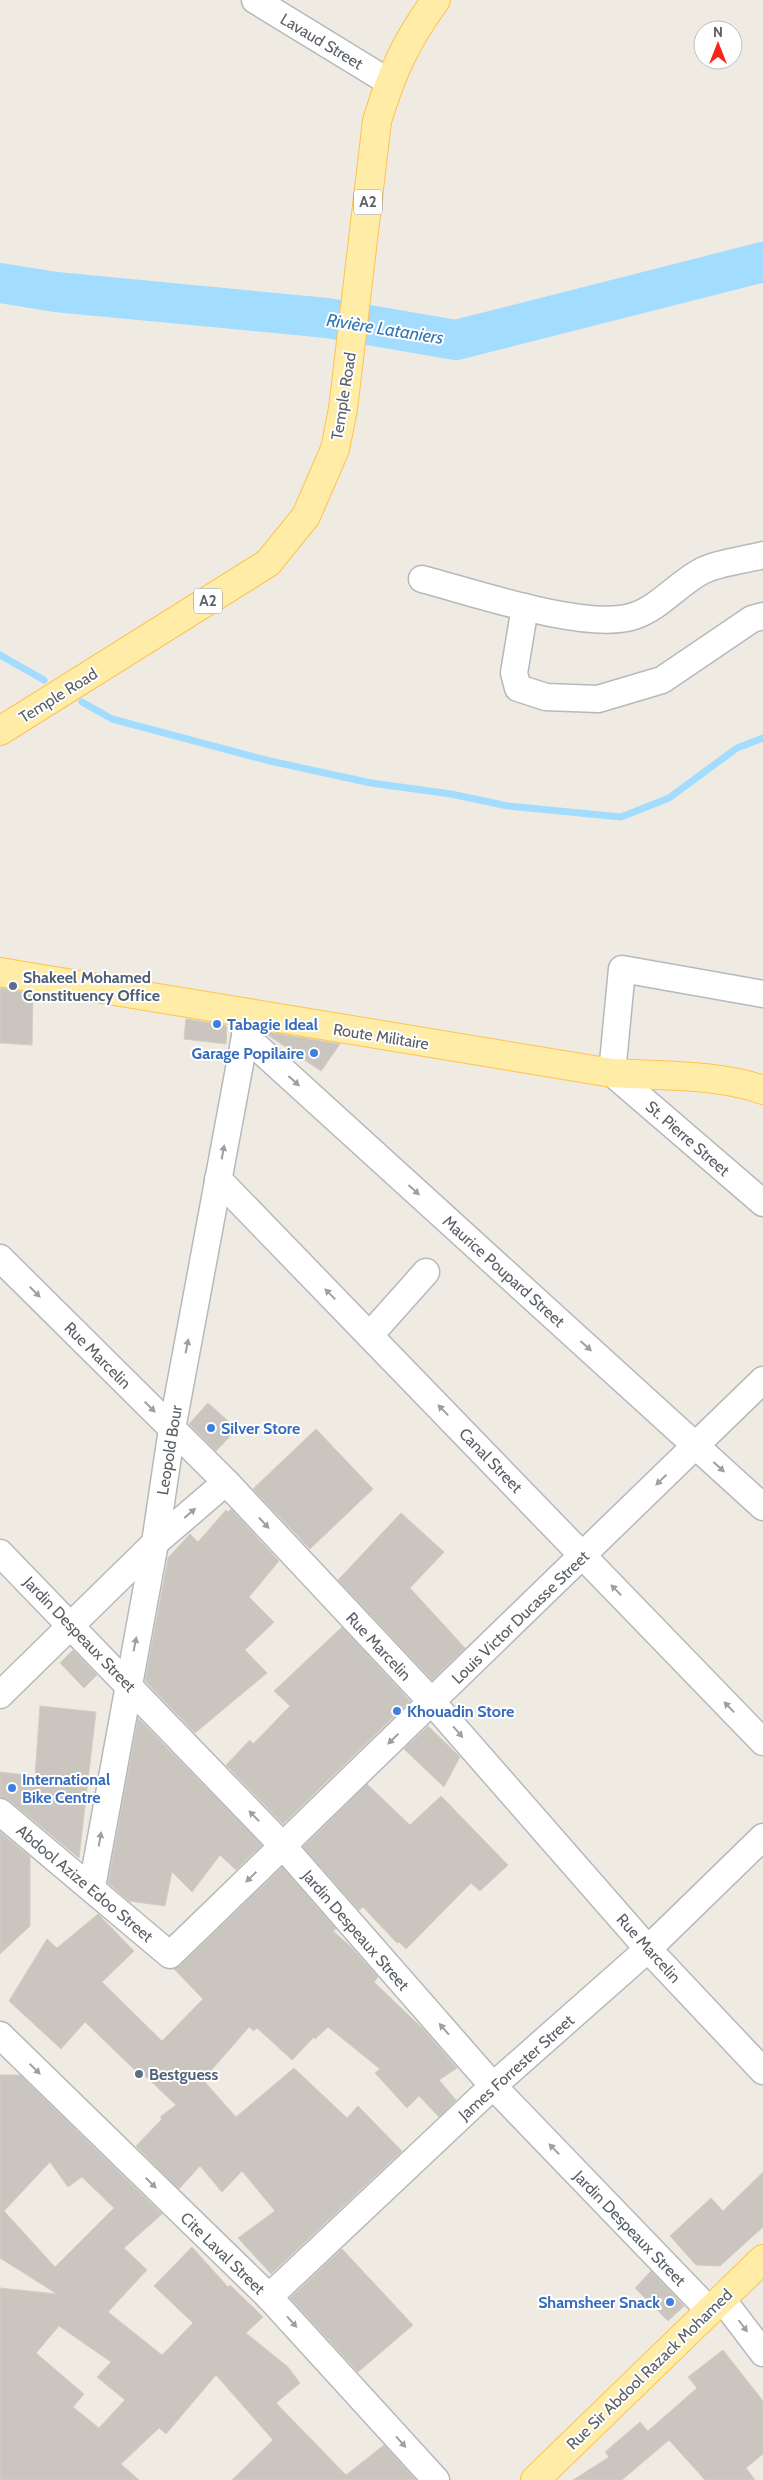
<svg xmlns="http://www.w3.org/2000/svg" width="763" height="2480" viewBox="0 0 763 2480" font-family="Cabin,sans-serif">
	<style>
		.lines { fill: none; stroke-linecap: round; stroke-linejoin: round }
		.stream { stroke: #a2dcff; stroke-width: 7 }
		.river { stroke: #a2dcff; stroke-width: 40 }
		.building { fill: #cac6bf; stroke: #d4cdc0; fill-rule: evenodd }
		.minor-casing { stroke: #b5b9be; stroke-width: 29 }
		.major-casing { stroke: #ffc24b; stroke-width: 30 }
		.minor { stroke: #fff; stroke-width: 26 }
		.major { stroke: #ffeca7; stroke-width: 28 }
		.oneway { fill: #9ca0a3 }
		.service-dot { fill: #5c6f8a; stroke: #fff; stroke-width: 2 }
		.shop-dot { fill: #3f7fe0; stroke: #fff; stroke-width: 2 }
		.labels { text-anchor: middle; stroke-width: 4; stroke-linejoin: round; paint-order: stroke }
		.shield { fill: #fff; stroke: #8c9093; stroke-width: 1 }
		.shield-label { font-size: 15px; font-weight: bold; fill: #5a6065 }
		.street-label { font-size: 16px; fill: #5a6065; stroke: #fff }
		.service-label { font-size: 16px; font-weight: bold; fill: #4e5e75; stroke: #fff; text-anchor: start }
		.shop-label { font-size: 16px; font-weight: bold; fill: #366cbe; stroke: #fff; text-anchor: start }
		.water-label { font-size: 18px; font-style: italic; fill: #3378b2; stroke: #fff }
	</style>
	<rect width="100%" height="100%" fill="#efebe2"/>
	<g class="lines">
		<g class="stream">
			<path d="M0,655L44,680"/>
			<path d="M82,702L112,719L270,761L371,783L451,794L508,806L621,817L669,798L737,748L763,738"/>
		</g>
		<path class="river" d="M0,283L56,292L327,318L456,340L763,262"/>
	</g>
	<g class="building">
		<path d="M0,988L33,993L32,1045L0,1043Z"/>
		<path d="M186,1019L225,1025L227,1027L226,1044L184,1039Z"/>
		<path d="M262,1031L340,1044L321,1071Z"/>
		<path d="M208,1403L237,1429L216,1451L189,1424Z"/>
		<path d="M316,1429L373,1489L310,1549L253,1489Z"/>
		<path d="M231,1509L279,1561L249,1597L274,1622L245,1650L267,1673L195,1733L145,1681L168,1558L190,1534L198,1542L226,1510L228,1512Z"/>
		<path d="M401,1513L444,1552L410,1588L465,1648L432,1680L338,1580Z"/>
		<path d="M342,1627L410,1701L283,1824L226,1765L250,1740L253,1744L290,1706L274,1691Z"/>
		<path d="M73,1650L97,1675L84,1688L60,1663Z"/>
		<path d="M40,1706L96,1712L79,1858L10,1801L0,1797V1772L35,1776Z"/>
		<path d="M138,1718L262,1845L236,1870L220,1855L192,1892L172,1872L165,1906L129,1901L108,1883Z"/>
		<path d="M428,1726L460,1757L444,1787L404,1749Z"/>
		<path d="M367,1784L410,1825L441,1796L508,1865L480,1891L471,1883L406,1949L399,1942L397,1943L363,1907L359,1910L303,1847Z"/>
		<path d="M0,1832L30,1857V1926L0,1954Z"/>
		<path d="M282,1867L336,1929L333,1931L351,1947L378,1977L374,1982L424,2030L457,2068L439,2080L456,2100L439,2117L419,2096L407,2108L375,2073L380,2069L328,2027L315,2039L314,2037L292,2060L257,2028L254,2031L249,2027L203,2080L236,2117L294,2068L347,2118L358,2106L402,2151L271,2274L238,2238L275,2211L242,2171L222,2192L200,2166L179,2189L136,2146L162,2119L160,2117L176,2105L141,2072L139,2074L85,2022L61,2049L9,2001L47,1939L57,1948L98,1914L134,1951L102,1982L162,2041L203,1999L174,1969L180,1966Z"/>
		<path d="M0,2075H20L162,2214L124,2248L147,2270L108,2312L162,2355L193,2323L154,2286L192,2247L228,2287L230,2285L263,2317L246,2333L288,2367L300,2383L276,2403L346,2475L384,2445L416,2480H232L273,2440L216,2375L166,2434L159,2428L121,2464L139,2480H0V2288L57,2294L0,2258ZM50,2162L68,2187L82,2177L114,2208L55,2267L4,2211ZM59,2326L111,2362L97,2377L125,2400L99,2428L73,2407L84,2394L36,2353Z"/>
		<path d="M763,2172V2227L720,2266L696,2265L670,2236L711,2198L723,2211Z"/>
		<path d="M342,2249L413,2325L358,2372L290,2298Z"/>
		<path d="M651,2271L684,2306L668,2321L635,2288Z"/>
		<path d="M723,2350L763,2401V2454L746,2468L755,2480H705L669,2440L622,2480H573L609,2457L605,2452L640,2422L648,2431L697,2388L688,2377Z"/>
	</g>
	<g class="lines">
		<defs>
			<g id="minor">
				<path d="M255,0L389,82"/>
				<path d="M422,579C472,592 588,632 634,616C661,607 679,582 704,570C721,562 745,560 763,555"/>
				<path d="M525,607L514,673L518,688L546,697L598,699L662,680L752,619L763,616"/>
				<path d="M763,994L622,969L612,1073L763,1203"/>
				<path d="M245,1036L763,1507"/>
				<path d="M218,1179L763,1742"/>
				<path d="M0,1258L226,1482L432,1702L648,1949L763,2071"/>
				<path d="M370,1335L426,1272"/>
				<path d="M0,1553L283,1846L493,2086L709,2310"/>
				<path d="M0,1695L155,1543L226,1482"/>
				<path d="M0,1812L170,1955L763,1380"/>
				<path d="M92,1887L155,1543L172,1429L249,1015"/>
				<path d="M0,2035L269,2297L436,2480"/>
				<path d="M269,2297L493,2086L648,1949L763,1837"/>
				<path d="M722,2299L763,2353"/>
			</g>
			<g id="major">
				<path d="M0,731L268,563L306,516L335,449L343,409L377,121C392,72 406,41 436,0"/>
				<path d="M0,972L612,1073C659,1076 719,1074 763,1090"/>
				<path d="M535,2480L763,2259"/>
			</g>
		</defs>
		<use href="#minor" class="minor-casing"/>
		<use href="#major" class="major-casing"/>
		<use href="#minor" class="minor"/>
		<use href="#major" class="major"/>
	</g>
	<defs><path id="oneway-solid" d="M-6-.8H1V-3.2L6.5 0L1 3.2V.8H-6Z" transform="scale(1.25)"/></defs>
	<g class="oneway">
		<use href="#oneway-solid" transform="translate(294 1081) rotate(42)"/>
		<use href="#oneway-solid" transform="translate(223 1152) rotate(-80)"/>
		<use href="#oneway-solid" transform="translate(414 1190) rotate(42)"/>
		<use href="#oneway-solid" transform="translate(35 1292) rotate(45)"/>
		<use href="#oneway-solid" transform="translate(330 1294) rotate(-134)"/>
		<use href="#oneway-solid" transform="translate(187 1346) rotate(-79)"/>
		<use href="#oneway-solid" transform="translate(586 1346) rotate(42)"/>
		<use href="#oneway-solid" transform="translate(150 1407) rotate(45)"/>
		<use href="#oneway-solid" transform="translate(443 1410) rotate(-134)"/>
		<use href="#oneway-solid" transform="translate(719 1467) rotate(42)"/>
		<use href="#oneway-solid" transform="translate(661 1480) rotate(136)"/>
		<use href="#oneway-solid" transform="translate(190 1513) rotate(-41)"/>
		<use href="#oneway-solid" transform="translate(264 1523) rotate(47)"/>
		<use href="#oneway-solid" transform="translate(616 1590) rotate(-134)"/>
		<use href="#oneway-solid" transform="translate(135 1644) rotate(-79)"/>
		<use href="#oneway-solid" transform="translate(729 1707) rotate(-134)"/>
		<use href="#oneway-solid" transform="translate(458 1732) rotate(49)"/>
		<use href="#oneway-solid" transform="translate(393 1739) rotate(136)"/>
		<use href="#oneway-solid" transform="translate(254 1816) rotate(-134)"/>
		<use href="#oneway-solid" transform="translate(100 1839) rotate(-80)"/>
		<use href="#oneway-solid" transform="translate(251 1877) rotate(136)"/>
		<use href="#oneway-solid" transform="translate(444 2029) rotate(-131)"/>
		<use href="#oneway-solid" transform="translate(35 2069) rotate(44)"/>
		<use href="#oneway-solid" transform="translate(554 2149) rotate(-134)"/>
		<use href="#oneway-solid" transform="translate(151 2183) rotate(44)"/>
		<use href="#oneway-solid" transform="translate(292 2322) rotate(48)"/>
		<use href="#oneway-solid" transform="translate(743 2326) rotate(53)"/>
		<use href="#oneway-solid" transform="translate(401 2442) rotate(48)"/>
	</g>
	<g class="service-dot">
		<circle cx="13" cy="986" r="5"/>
		<circle cx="139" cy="2074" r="5"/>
	</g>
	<g class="shop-dot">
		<circle cx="217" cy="1024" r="5"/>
		<circle cx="314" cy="1053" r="5"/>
		<circle cx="211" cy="1428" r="5"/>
		<circle cx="397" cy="1711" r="5"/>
		<circle cx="12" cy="1788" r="5"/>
		<circle cx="670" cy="2302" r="5"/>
	</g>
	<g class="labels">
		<g class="shield">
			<rect x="354" y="189.5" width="28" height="25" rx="4"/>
			<rect x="194" y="588.5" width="28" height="25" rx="4"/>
		</g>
		<g class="shield-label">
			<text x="368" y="207">A2</text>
			<text x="208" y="606">A2</text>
		</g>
		<g class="street-label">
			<text transform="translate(322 41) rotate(31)" y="6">Lavaud Street</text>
			<text transform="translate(343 396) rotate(-81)" y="6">Temple Road</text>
			<text transform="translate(58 695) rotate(-32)" y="6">Temple Road</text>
			<text transform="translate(381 1036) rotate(9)" y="6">Route Militaire</text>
			<text transform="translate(688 1138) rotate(41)" y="6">St. Pierre Street</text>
			<text transform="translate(504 1271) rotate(42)" y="6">Maurice Poupard Street</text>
			<text transform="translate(98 1355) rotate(45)" y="6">Rue Marcelin</text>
			<text transform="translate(169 1450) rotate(-81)" y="6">Leopold Bour</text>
			<text transform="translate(491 1460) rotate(46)" y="6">Canal Street</text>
			<text transform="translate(520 1617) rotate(-44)" y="6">Louis Victor Ducasse Street</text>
			<text transform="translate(80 1634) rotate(46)" y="6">Jardin Despeaux Street</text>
			<text transform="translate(379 1646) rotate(47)" y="6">Rue Marcelin</text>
			<text transform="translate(85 1883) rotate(40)" y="6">Abdool Azize Edoo Street</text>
			<text transform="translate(356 1930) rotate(49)" y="6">Jardin Despeaux Street</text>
			<text transform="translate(649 1948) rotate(48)" y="6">Rue Marcelin</text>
			<text transform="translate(516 2067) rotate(-42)" y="6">James Forrester Street</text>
			<text transform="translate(630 2228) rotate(46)" y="6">Jardin Despeaux Street</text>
			<text transform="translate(223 2253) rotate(44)" y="6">Cite Laval Street</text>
			<text transform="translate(649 2369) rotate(-44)" y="6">Rue Sir Abdool Razack Mohamed</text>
		</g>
		<g class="service-label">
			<text x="23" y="983">Shakeel Mohamed<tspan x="23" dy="18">Constituency Office</tspan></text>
			<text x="149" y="2080">Bestguess</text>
		</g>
		<g class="shop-label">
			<text x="227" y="1030">Tabagie Ideal</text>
			<text x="304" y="1059" text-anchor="end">Garage Popilaire</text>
			<text x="221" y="1434">Silver Store</text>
			<text x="407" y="1717">Khouadin Store</text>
			<text x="22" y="1785">International<tspan x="22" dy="18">Bike Centre</tspan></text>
			<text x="660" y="2308" text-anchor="end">Shamsheer Snack</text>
		</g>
		<g class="water-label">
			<text transform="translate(385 329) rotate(9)" y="6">Rivière Lataniers</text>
		</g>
	</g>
	<g transform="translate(718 45)"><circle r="24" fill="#ffffff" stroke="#bdbfc1"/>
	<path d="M0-4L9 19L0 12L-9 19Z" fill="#fa221d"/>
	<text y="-8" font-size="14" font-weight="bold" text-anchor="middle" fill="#5a6065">N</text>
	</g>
</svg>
